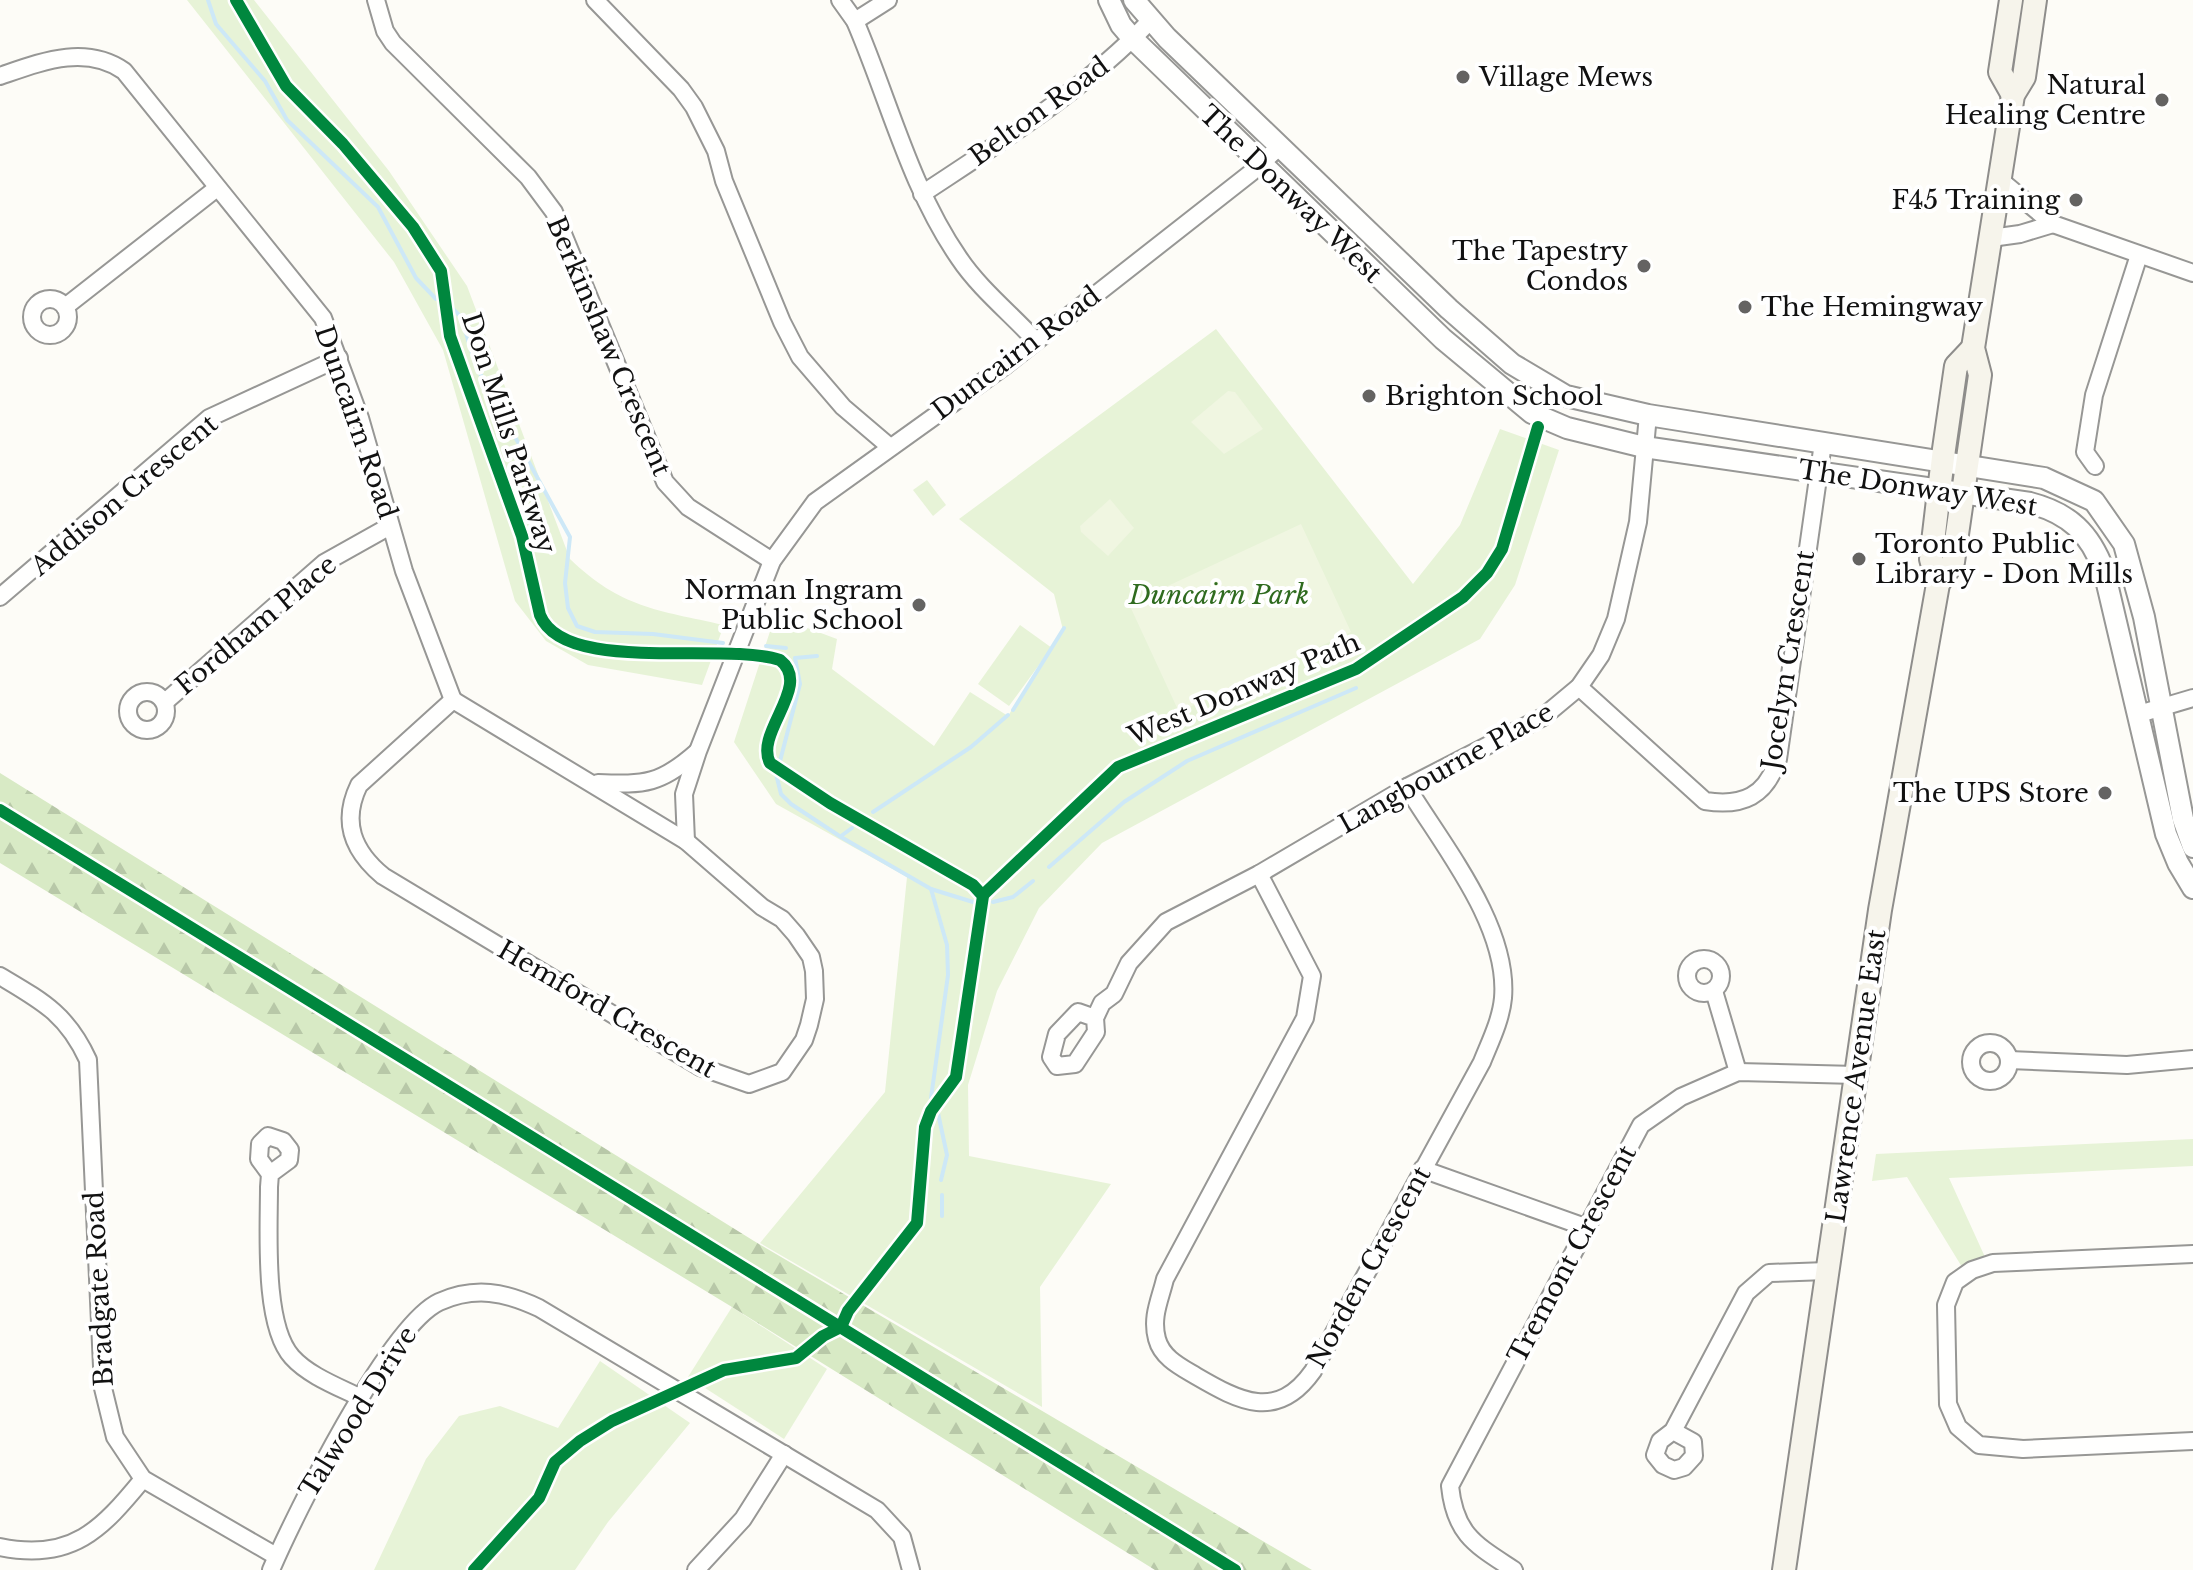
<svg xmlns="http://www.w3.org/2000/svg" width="2193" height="1570" viewBox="0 0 2193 1570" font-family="'Libre Baskerville',serif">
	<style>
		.grass { fill: #e7f3d7 }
		.forest { fill: url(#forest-firs) }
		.pitch { fill: #f0f6e1 }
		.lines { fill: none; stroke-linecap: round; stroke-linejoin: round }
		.stream { stroke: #cde8f7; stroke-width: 4 }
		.minor-casing { stroke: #979795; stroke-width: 20 }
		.tertiary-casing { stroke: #979795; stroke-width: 24 }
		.secondary-casing { stroke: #8e8d8b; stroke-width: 26 }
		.minor { stroke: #fffffe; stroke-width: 16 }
		.tertiary { stroke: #fffffe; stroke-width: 20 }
		.secondary { stroke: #f6f4eb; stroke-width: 22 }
		.cycleway-casing { stroke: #fff; stroke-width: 17 }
		.cycleway { stroke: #00873e; stroke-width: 12 }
		.poi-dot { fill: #646362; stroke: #fff; stroke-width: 3 }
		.labels { text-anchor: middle; stroke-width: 8; stroke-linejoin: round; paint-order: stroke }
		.poi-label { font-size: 26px; fill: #111; stroke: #fff; text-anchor: end }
		.street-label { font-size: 26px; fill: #111; stroke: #fff }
		.park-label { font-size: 26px; font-style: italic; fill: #2f6b1f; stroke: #fff }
	</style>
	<defs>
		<pattern id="forest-firs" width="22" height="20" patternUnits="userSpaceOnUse" patternTransform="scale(2)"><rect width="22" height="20" fill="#d8eac5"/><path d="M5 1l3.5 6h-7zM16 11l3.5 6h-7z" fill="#b8c8a8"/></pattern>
	</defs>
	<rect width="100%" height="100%" fill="#fdfcf7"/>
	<g class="grass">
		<path d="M187,0H254L389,171L467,286L570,559C621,608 657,610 724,625L702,685L588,665L546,641L515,601L443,350L394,262Z"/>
		<path d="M1216,329L1413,584L1460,525L1500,429L1559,450L1515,585L1480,639L1102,843L1039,908L997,991L968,1085L969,1156L1111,1184L1040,1287L1042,1407L760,1243L885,1092L907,877L776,804L734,742L775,616L837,639L832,669L934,746L970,692L1008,716L1047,654L1009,706L978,684L1020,625L1052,648L1063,630L1054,594L959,519Z"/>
		<path d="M927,480L946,505L933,516L913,490Z"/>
		<path d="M2193,1139V1166L1949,1178L1985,1257L1962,1267L1907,1177L1872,1181L1876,1154Z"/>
		<path d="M732,1307L827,1369L784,1439L688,1377Z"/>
		<path d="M600,1361L690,1423L608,1522L575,1570H374L426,1459L459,1416L500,1406L558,1428Z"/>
	</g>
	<path class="forest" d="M0,773L754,1241L1312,1570H1155L732,1307L0,863Z"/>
	<g class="pitch">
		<path d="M1228,391L1235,392L1263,429L1224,454L1191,422Z"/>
		<path d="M1110,499L1134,528L1108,556L1081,532L1080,526Z"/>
		<path d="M1301,524L1351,632L1179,712L1129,604Z"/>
	</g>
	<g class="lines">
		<g class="stream">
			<path d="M208,0L216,24L265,81L287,120L378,207L416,278L436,299"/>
			<path d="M451,307L461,317L476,366L570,537L565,583L568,608L577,626L595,632L653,634L723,643"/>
			<path d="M766,646L786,648"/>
			<path d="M1013,710L1064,628"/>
			<path d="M779,765L800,684L795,658L817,656"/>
			<path d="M776,774L781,794L791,804L841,837L931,889L973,902"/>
			<path d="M873,812L971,747L1008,715"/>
			<path d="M841,836L852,828"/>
			<path d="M1049,867L1124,802L1187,761L1356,688"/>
			<path d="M931,889L947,945L948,975L931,1098"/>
			<path d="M993,902L1013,897L1033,881"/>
			<path d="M938,1113L947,1155L941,1180"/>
			<path d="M942,1195V1216"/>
		</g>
		<defs>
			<g id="minor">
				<path d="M376,0L385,31L393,43L528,177L554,212L665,482L688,507L772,561"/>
				<path d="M595,0L681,89L694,107L716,151L724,181L782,322L800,357L843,407L890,447"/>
				<path d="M840,0L855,21C889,100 910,187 959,258C979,288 1010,313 1034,339"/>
				<path d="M855,21L888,0"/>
				<path d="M0,76C41,62 85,44 124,71L323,318L360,418L404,571L453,700"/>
				<path d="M2000,180L2053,224L2193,273"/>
				<path d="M922,194C1002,141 1084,90 1150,21"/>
				<path d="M1991,238L2020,234L2053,224"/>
				<circle cx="50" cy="317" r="18"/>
				<path d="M65,307L217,188"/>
				<path d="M2095,466L2085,452L2094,395L2139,255"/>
				<path d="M0,597L209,418L339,358"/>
				<path d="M1579,687L1705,801C1743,807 1766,796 1778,759L1823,443"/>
				<circle cx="147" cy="711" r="19"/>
				<path d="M453,700L686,841L762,907L782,919L796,935L811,957L814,971L815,999L809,1025L804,1040L782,1072L749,1084L700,1067L383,876C353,851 341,822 359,785Z"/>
				<path d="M165,702L324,563L390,526"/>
				<path d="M2139,714L2193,698"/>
				<path d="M598,783C645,785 661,784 697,752"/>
				<path d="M686,841L684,794L698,751L772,561L815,502L1006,365L1252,172L1279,147"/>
				<path d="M1259,874L1312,976L1305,1018L1165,1279C1160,1300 1151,1317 1157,1339C1162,1358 1181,1367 1196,1376C1239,1401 1277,1422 1313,1371L1482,1062C1490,1042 1501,1020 1503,998C1509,926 1443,846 1407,787"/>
				<circle cx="1704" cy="976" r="17"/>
				<path d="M0,976C42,1001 67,1014 88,1060L103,1388L115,1437L143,1479L276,1556"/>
				<path d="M1714,991L1738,1072"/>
				<path d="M1095,1018L1078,1012L1057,1034L1051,1057L1057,1066L1075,1064L1096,1032L1095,1018L1102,1003L1114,994L1129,963L1166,922L1259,874L1407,787L1543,717L1579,687L1601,655L1616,619L1638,522L1648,415"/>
				<circle cx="1990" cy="1062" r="19"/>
				<path d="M2009,1060L2127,1065L2193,1059"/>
				<path d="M1422,1169L1585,1227"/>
				<path d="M270,1174L259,1159L260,1144L268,1136L283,1141L290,1150L289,1160L270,1174L269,1187C269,1231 263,1325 292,1357C309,1376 339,1387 361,1398"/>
				<path d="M2193,1254L1993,1263L1972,1270L1955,1282L1946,1305L1948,1404L1958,1427L1979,1445L2023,1449L2193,1441"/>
				<path d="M1673,1431L1693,1442L1694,1456L1684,1467L1674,1470L1663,1465L1655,1455L1660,1441L1673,1431L1746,1293L1769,1273L1827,1271"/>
				<path d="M0,1547C72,1562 102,1529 143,1479"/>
				<path d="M271,1570C295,1514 388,1326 439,1302C475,1286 505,1292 539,1308L877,1510L902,1537L911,1570"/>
				<path d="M696,1570L743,1519L784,1454"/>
				<path d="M1514,1570C1476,1545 1455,1535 1450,1486L1641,1125L1681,1097L1738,1072L1856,1075"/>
			</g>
			<g id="tertiary">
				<path d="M1109,0L1121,25L1133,39L1443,339L1532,413L1567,428L1644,447L2030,503C2069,513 2090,533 2104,571L2166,834L2178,863L2193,888"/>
				<path d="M1134,0L1167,38L1449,309L1512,364L1566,396L1648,415L2044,478L2094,501L2124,544L2144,617L2183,819L2193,847"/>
			</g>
			<g id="secondary">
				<path d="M2011,0L2000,72L2013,95"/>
				<path d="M1938,584L1931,559L1944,449L1956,366L1973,348"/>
				<path d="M1784,1570L1880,910L1938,584L1953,562L1980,375L1973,348L2013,95L2024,77L2035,0"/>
			</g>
		</defs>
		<use href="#minor" class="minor-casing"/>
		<use href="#tertiary" class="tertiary-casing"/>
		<use href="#secondary" class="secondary-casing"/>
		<use href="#minor" class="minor"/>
		<use href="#tertiary" class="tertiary"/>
		<use href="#secondary" class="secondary"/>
		<defs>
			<g id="cycleway">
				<path d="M236,0L286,86L343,144L413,227L441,271L450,336L522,536L540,615C564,675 721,641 780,660C813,686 754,732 770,763L830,803L973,885L983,896L956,1077L931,1111L925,1127L917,1223L848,1311L841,1327L823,1336L796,1358L724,1370L612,1421L580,1441L555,1462L539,1498L474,1570"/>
				<path d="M0,810L1235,1570"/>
				<path d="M983,895L1118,767L1356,669L1463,597L1487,573L1502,549L1538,427"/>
			</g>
		</defs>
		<use href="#cycleway" class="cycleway-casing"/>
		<use href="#cycleway" class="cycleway"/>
	</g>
	<g class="poi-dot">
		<circle cx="1463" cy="77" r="8"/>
		<circle cx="2162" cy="100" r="8"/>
		<circle cx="2076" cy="200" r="8"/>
		<circle cx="1644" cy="266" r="8"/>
		<circle cx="1745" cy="307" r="8"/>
		<circle cx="1369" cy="396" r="8"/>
		<circle cx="1859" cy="559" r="8"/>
		<circle cx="919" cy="605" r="8"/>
		<circle cx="2105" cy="793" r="8"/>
	</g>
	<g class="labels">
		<g class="poi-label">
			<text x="1479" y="86" text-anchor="start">Village Mews</text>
			<text x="2146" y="94">Natural<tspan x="2146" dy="30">Healing Centre</tspan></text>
			<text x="2060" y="209">F45 Training</text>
			<text x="1628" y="260">The Tapestry<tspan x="1628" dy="30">Condos</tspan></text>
			<text x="1761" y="316" text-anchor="start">The Hemingway</text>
			<text x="1385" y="405" text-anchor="start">Brighton School</text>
			<text x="1875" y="553" text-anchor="start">Toronto Public<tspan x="1875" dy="30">Library - Don Mills</tspan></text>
			<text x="903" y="599">Norman Ingram<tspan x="903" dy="30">Public School</tspan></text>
			<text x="2089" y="802">The UPS Store</text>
		</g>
		<g class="street-label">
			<text transform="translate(1039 111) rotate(-36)" y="9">Belton Road</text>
			<text transform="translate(1291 194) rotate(44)" y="9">The Donway West</text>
			<text transform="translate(609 346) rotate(67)" y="9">Berkinshaw Crescent</text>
			<text transform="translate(1016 353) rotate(-37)" y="9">Duncairn Road</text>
			<text transform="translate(356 422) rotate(71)" y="9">Duncairn Road</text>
			<text transform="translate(509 433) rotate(72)" y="9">Don Mills Parkway</text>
			<text transform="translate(1918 488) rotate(9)" y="9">The Donway West</text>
			<text transform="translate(124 495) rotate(-40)" y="9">Addison Crescent</text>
			<text transform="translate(256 625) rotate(-40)" y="9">Fordham Place</text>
			<text transform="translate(1788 660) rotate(-81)" y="9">Jocelyn Crescent</text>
			<text transform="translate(1244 689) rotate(-23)" y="9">West Donway Path</text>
			<text transform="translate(1446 768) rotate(-29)" y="9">Langbourne Place</text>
			<text transform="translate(607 1009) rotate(30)" y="9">Hemford Crescent</text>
			<text transform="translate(1856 1076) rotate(-82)" y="9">Lawrence Avenue East</text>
			<text transform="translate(1572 1254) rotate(-62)" y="9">Tremont Crescent</text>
			<text transform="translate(1369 1267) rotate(-61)" y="9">Norden Crescent</text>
			<text transform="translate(99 1289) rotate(-93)" y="9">Bradgate Road</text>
			<text transform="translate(358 1412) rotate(-58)" y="9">Talwood Drive</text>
		</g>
		<g class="park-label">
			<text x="1219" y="604">Duncairn Park</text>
		</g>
	</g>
</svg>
